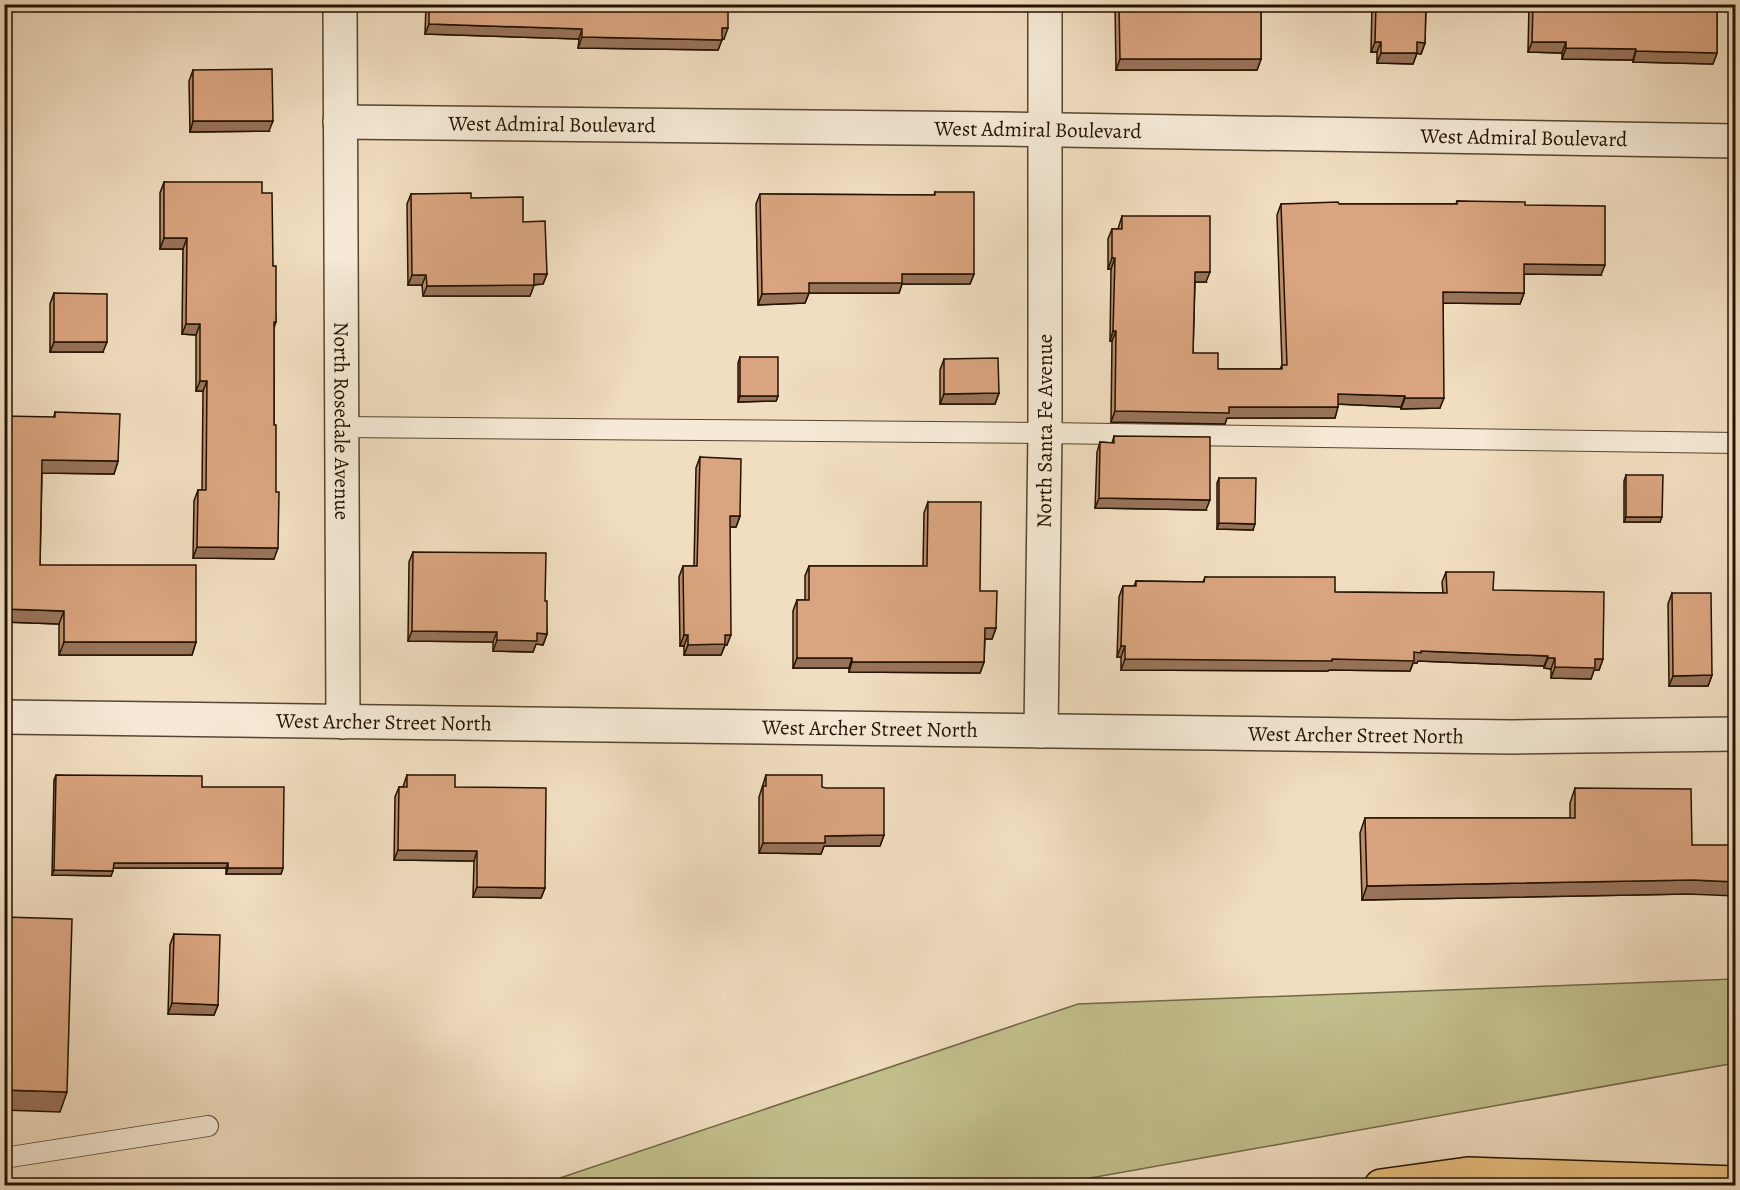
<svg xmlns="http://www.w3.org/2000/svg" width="1740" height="1190" viewBox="0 0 1740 1190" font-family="Alegreya,serif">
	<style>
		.green { fill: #c2bf8d; stroke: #726846; stroke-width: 1.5 }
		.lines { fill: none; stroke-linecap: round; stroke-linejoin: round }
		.service-casing { stroke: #564530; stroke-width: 22 }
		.minor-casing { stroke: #564530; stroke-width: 36 }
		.motorway-casing { stroke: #231200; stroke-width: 36 }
		.service { stroke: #f6ead6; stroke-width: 20 }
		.minor { stroke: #f6ead6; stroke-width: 33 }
		.motorway { stroke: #e8bf80; stroke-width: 33 }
		.wall { fill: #bb8d6d; stroke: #231200; stroke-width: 1.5 }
		.shaded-wall { fill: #987359; stroke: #231200; stroke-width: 1.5 }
		.building { fill: #d9a47f; stroke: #231200; stroke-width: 1.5 }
		.labels { text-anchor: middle; stroke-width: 4.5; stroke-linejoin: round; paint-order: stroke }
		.street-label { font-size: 21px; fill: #231200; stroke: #f6ead6 }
	</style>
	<rect width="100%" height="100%" fill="#f1dec0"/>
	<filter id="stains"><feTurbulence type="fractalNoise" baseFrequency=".00333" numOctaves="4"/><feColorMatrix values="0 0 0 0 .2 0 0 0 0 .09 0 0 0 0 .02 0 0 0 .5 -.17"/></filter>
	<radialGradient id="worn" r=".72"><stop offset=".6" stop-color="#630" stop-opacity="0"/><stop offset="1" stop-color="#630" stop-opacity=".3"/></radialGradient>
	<path class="green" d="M1735,979V1063L1051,1185H539L1078,1004Z"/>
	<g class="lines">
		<defs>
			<g id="service">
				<path d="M341,427L1045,433L1736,443"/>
				<path d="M4,1158L208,1126"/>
			</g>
			<g id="minor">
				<path id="s1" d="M340,4L343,722"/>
				<path id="s2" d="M340,122L1004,129L1736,141"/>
				<path id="s3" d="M4,717L1512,737L1736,734"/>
				<path id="s4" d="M1041,731L1045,433V4"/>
			</g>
			<path id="motorway" d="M1381,1186L1468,1174L1736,1183"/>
		</defs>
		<use href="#service" class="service-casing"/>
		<use href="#minor" class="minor-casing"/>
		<use href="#motorway" class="motorway-casing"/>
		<use href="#service" class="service"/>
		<use href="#minor" class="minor"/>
		<use href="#motorway" class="motorway"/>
	</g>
	<g class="wall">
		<path d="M426,4H728L724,39H722L718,50L578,48L579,39L425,34Z"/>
		<path d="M1115,4H1261V59L1257,70H1116Z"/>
		<path d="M1372,4H1426L1425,43L1421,54L1417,53L1413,64L1377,63V52H1371Z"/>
		<path d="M1529,4H1717V53L1713,64L1633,62V60L1562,59V53L1528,52Z"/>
		<path d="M193,70L269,131L190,132L189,81Z"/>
		<path d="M164,182L262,193L273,266L276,322L274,328V559L193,558L194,501L198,490H202L203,391H196V335L182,334L183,249H160V193Z"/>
		<path d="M935,192L974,274L970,284H902L899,293H809L805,303L758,305L756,204L760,194L934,195Z"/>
		<path d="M411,194L471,198L523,222L547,274L543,284L534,285L530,296H423L422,285H408L407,204Z"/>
		<path d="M1457,201L1525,205L1601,275L1524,274V293L1520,304L1443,303L1440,408L1401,409V407L1338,404L1335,418H1227L1225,424L1111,422L1112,341H1110L1111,269H1108V239L1112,229H1118L1122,216L1206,282H1195L1193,353L1218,369H1280L1282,365L1277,215L1281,204H1456Z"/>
		<path d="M54,293L103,352H50V304Z"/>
		<path d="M740,357L778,396L776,401L738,402V363Z"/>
		<path d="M944,359L999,393L995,404H940V370Z"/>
		<path d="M55,412L118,461L114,474L42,473L40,565L196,642L192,655H59V624L4,622Z"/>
		<path d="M1114,436L1206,510L1095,508L1097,452L1100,442L1112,443Z"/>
		<path d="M700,457L740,516L736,527H730L727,645H725L721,655H684V646H680L679,577L683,566H694L696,468Z"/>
		<path d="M1626,475L1660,522H1624V481Z"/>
		<path d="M1219,478L1253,530L1217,529V483Z"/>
		<path d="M928,502L980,591L996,628L992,639H985L984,662L980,673L849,672V668H793V611L797,600H805V576L809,566H923L924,513Z"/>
		<path d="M413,552L545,601L547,634L543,645L536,644L533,652L493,651V642L408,641L409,562Z"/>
		<path d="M1446,572L1493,590L1603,659L1599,670H1594L1591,679L1551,678V669L1544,668V666L1418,661L1417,663H1413L1410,671L1329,670L1328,671L1121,670V657H1117L1119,597L1123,586H1134L1136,581L1203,582L1205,577L1335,592L1443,593L1442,582Z"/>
		<path d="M1672,593L1712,675L1708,686H1669L1668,604Z"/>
		<path d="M56,775L202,787L283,868L281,874H226V868H113L111,876L52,875L54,780Z"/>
		<path d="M407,775L455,787L545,888L541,898L473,897L474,861L394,860L395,797L399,787H403Z"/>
		<path d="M766,775L822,787L884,835L880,846H824L821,854L759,853V797Z"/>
		<path d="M1575,788L1688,894L1362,900L1360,833L1365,818H1570V803Z"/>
		<path d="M174,934L218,1005L214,1015L168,1014L170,945Z"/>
	</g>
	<g class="shaded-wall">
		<path d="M429,24L582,29L579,39L425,34Z"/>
		<path d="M722,28H728L724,39H718Z"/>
		<path d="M582,37L722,40L718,50L578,48Z"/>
		<path d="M1375,42H1381L1377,52H1371Z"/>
		<path d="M1417,42L1425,43L1421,54L1413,53Z"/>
		<path d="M1532,42H1566L1562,53L1528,52Z"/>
		<path d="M1566,48L1636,49L1633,60L1562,59Z"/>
		<path d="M1636,51L1717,53L1713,64L1633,62Z"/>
		<path d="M1381,53H1417L1413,64L1377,63Z"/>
		<path d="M1120,59H1261L1257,70H1116Z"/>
		<path d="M193,121H273L269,131L190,132Z"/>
		<path d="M164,238H187L183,249H160Z"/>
		<path d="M1112,258H1115L1111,269H1108Z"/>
		<path d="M1524,264L1605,265L1601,275L1521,274Z"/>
		<path d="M1195,272H1210L1206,282H1191Z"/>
		<path d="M534,274H547L543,284L530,285Z"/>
		<path d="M902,274H974L970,284H902L899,293H809L805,303L758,305L762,294L809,283Z"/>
		<path d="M412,275H426L422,285H408Z"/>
		<path d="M534,285L530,296H423L427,286Z"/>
		<path d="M1443,292L1524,293L1520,304L1439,303Z"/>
		<path d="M186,324H200L196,335L182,334Z"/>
		<path d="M1113,331H1116L1112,341H1110Z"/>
		<path d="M54,342H107L103,352H50Z"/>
		<path d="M200,381H207L203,391H196Z"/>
		<path d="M999,393L995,404H940L944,394Z"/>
		<path d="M1338,394L1405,396L1401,407L1335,404Z"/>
		<path d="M740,396H778L776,401L738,402Z"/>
		<path d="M1405,398H1444L1440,408L1401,409Z"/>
		<path d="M1229,407H1338L1335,418H1227L1225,424L1111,422L1115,411Z"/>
		<path d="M42,460L118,461L114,474L38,473Z"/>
		<path d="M1099,498L1210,500L1206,510L1095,508Z"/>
		<path d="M730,516H740L736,527H726Z"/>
		<path d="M1626,517H1662L1660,522H1624Z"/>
		<path d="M1219,523L1255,524L1253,530L1217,529Z"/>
		<path d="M197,547L278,548L274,559L193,558Z"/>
		<path d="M4,609L64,611L59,624L4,622Z"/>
		<path d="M985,628H996L992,639H981Z"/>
		<path d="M412,631L497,632L493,642L408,641Z"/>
		<path d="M537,633L547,634L543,645L536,644L533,652L493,651L497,640Z"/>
		<path d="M684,635H688L684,646H680Z"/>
		<path d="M725,635H731L727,645H725L721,655H684L688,645Z"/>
		<path d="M64,642H196L192,655H59Z"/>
		<path d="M1121,646H1125L1121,657H1117Z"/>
		<path d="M1421,651L1548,656L1544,666L1418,661L1417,663H1413L1410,671L1329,670L1328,671L1121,670L1125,659H1332Z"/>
		<path d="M797,658H852L849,668H793Z"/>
		<path d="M1548,658H1555L1551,669L1544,668Z"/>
		<path d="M1595,659H1603L1599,670H1594L1591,679L1551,678L1555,667Z"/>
		<path d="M852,662H984L980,673L849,672Z"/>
		<path d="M1712,675L1708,686H1669L1673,676Z"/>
		<path d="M884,835L880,846H824L821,854L759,853L763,843L825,836Z"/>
		<path d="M398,850L477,851L474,861L394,860Z"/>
		<path d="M114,863H228L226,868H112Z"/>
		<path d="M228,868H283L281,874H226Z"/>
		<path d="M54,870L113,871L111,876L52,875Z"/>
		<path d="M1693,880L1736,882V896L1688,894L1362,900L1367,886Z"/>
		<path d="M477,887L545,888L541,898L473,897Z"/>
		<path d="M172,1003L218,1005L214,1015L168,1014Z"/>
		<path d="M4,1090L67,1092L60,1112L4,1110Z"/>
	</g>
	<g class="building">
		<path d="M429,4H728V28H722V40L582,37V29L429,24Z"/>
		<path d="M1119,4H1261V59H1120Z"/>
		<path d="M1376,4H1426L1425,43L1417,42V53H1381V42H1375Z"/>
		<path d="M1533,4H1717V53L1636,51V49L1566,48V42H1532Z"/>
		<path d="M272,69L273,121H193V70Z"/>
		<path d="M164,182H262V193H272L273,266H276V322H274V425H276V492H279L278,548L197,547L198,490H206L207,381H200V324H186L187,238H164Z"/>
		<path d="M935,192H974V274H902V283H809V293L762,294L760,194L935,195Z"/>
		<path d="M471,193V198L523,197V222L545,221L547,274H534V285L427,286L426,275H412L411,194Z"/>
		<path d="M1457,201L1525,202V205L1605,206V265L1524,264V293L1443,292L1444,398H1405V396L1338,394V407H1229V413L1115,411L1116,331H1113L1115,258H1112V229H1122V216H1210V272H1195L1193,353H1218V369H1282V365H1287L1281,204L1338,202L1339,204H1457Z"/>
		<path d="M54,293L107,294V342H54Z"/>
		<rect x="740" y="357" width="38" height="39"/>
		<path d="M998,358L999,393L944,394V359Z"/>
		<path d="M55,412L120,414L118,461L42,460L40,565H196V642H64V611L4,609V416L55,417Z"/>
		<path d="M1114,436L1210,437V500L1099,498L1100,442L1114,443Z"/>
		<path d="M700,457L741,459L740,516H730L731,635H725V644L688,645V635H684L683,566H697Z"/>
		<path d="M1626,475H1663L1662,517H1626Z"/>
		<path d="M1219,478H1256L1255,524L1219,523Z"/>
		<path d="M928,502H981L980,591H997L996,628H985L984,662H852V658H797V600H809V566H927Z"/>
		<path d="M413,552L546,553L545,601H547V634L537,633V641L497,640V632L412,631Z"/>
		<path d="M1446,572H1494L1493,590L1604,592L1603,659H1595V668L1555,667V658H1548V656L1421,651V653L1414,652V661L1332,659V661L1125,659V646H1121L1123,586H1136V581L1204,582L1205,577H1335V592L1447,593Z"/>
		<path d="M1672,593H1711L1712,675L1673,676Z"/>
		<path d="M56,775L202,776V787H284L283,868H228V863H114L113,871L54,870Z"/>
		<path d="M407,775H455V787L546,788L545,888L477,887V851L398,850L399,787H407Z"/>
		<path d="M766,775H822V787L826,788H884V835L825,836V843H763V786H766Z"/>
		<path d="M1575,788L1691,789L1692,845H1736V882L1693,880L1367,886L1365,818H1575Z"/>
		<path d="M4,917L72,919L67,1092L4,1090Z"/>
		<path d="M174,934L220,935L218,1005L172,1003Z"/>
	</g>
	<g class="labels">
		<g class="street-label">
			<text dy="7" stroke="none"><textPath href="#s2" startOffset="212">West Admiral Boulevard</textPath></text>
			<text dy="7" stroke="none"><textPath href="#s2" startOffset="698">West Admiral Boulevard</textPath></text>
			<text dy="7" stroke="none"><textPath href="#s2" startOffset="1184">West Admiral Boulevard</textPath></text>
			<text dy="7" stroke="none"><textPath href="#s1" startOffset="417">North Rosedale Avenue</textPath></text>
			<text dy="7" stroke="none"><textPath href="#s4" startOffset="300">North Santa Fe Avenue</textPath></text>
			<text dy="7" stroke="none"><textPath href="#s3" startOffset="380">West Archer Street North</textPath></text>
			<text dy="7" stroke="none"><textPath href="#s3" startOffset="866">West Archer Street North</textPath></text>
			<text dy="7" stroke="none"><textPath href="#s3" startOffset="1352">West Archer Street North</textPath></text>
		</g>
	</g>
	<rect width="1740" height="1190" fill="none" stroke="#f1dec0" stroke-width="24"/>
	<rect x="6" y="6" width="1728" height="1178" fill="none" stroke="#231200" stroke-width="3"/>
	<rect x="12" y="12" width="1716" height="1166" fill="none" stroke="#231200" stroke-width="1.5"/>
	<rect width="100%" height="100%" filter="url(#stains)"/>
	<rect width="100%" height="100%" fill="url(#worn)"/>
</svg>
